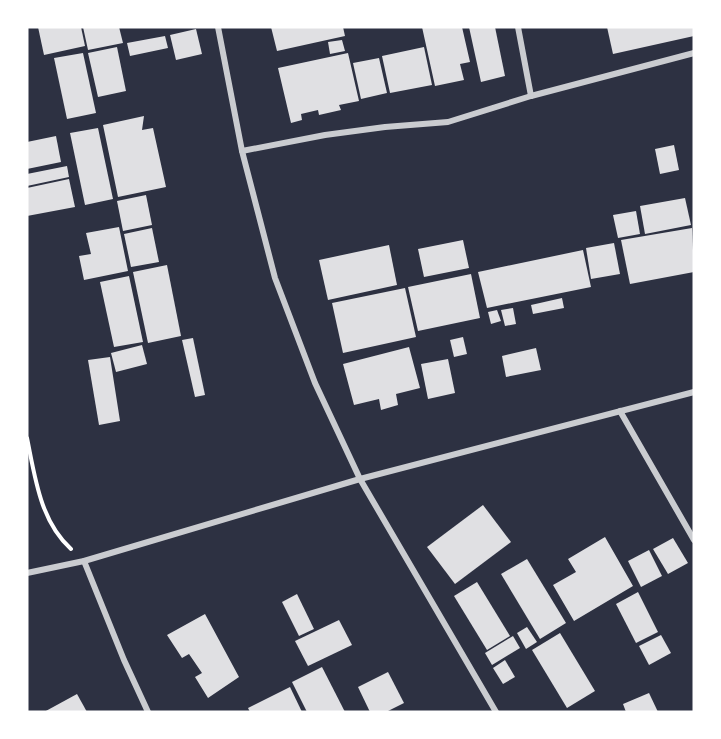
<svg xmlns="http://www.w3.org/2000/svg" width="721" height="739" viewBox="0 0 721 739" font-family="'Varela Round',sans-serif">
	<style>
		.building { fill: #e0e0e3 }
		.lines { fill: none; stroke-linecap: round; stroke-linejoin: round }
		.path { stroke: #fff; stroke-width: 4 }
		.minor { stroke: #caccd0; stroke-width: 6 }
	</style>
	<rect width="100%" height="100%" fill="#2d3142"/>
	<g class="building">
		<path d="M38,27H81L85,46L44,55Z"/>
		<path d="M83,27H119L123,43L88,50Z"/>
		<path d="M271,27H343L345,36L277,51Z"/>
		<path d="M422,27H462L470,62L460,64L464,80L435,86Z"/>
		<path d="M469,27H495L505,76L481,82Z"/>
		<path d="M607,27H694V36L613,54Z"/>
		<path d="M196,29L202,54L176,60L170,35Z"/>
		<path d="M165,36L168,48L130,56L127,43Z"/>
		<path d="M342,40L345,51L330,54L328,42Z"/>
		<path d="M117,47L126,91L98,97L88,53Z"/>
		<path d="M424,47L432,85L390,93L382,56Z"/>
		<path d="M83,53L96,113L67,119L54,58Z"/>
		<path d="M348,53L359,101L339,105L341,110L319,115L318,110L301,114L302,120L291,123L278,68Z"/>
		<path d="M379,58L387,93L361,99L353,63Z"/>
		<path d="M144,116L142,130L153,128L166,187L118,197L103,125Z"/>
		<path d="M98,128L113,199L85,205L70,133Z"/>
		<path d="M56,136L61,162L27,169V142Z"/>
		<path d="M674,145L679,170L660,174L655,149Z"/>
		<path d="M67,166L69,177L27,186V174Z"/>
		<path d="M69,179L75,207L27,216V188Z"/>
		<path d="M146,195L152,225L123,231L117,201Z"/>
		<path d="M685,198L691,225L645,234L640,206Z"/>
		<path d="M636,211L640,234L618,238L613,215Z"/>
		<path d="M119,227L128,271L84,280L79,256L91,254L86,233Z"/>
		<path d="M152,228L159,262L131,267L124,234Z"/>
		<path d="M692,228L694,272L630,284L621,240Z"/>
		<path d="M463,240L469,268L424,277L418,249Z"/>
		<path d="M614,243L620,274L591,279L586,248Z"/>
		<path d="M389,245L397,285L328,300L319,260Z"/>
		<path d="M583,250L591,287L487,308L478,272Z"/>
		<path d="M167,265L181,336L148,343L133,272Z"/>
		<path d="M471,274L480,318L418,331L408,287Z"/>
		<path d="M129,276L143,342L114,347L100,282Z"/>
		<path d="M405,288L416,337L343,353L332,303Z"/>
		<path d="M562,298L564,308L533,314L531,305Z"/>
		<path d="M513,308L516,324L505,326L501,310Z"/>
		<path d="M497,310L501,321L491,324L488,312Z"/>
		<path d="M463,337L467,354L454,357L450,340Z"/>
		<path d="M193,338L205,395L195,397L182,340Z"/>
		<path d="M142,345L147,364L116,372L111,353Z"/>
		<path d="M409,347L420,388L396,394L398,405L381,410L379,399L354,405L343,364Z"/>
		<path d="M536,348L541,370L506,377L502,356Z"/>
		<path d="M110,357L120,421L99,425L88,360Z"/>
		<path d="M448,359L455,393L428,399L421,364Z"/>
		<path d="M483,505L511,542L455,584L427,547Z"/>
		<path d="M605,537L633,586L574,621L553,585L576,572L568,559Z"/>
		<path d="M673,538L688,563L668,574L653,549Z"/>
		<path d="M649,550L662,576L641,587L628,561Z"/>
		<path d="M527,559L566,623L540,639L501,574Z"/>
		<path d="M477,582L510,636L487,650L454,596Z"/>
		<path d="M638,592L658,632L636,643L616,604Z"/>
		<path d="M297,594L314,629L299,636L282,602Z"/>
		<path d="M205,614L239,677L208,698L195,677L202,673L189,654L182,658L167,635Z"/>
		<path d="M339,620L352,645L308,666L295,641Z"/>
		<path d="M527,627L537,642L526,649L517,633Z"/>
		<path d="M560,633L595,691L567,708L532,650Z"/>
		<path d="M661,635L671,653L649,665L639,646Z"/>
		<path d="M513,636L520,648L492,665L485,653Z"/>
		<path d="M505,660L515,677L503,684L493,668Z"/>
		<path d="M322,667L345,712H307L292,682Z"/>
		<path d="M388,672L404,703L386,712H370L358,687Z"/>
		<path d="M290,687L302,712H250L248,708Z"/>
		<path d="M649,693L658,712H626L623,704Z"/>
		<path d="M77,694L87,712H44Z"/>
	</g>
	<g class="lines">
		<path class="path" d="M27,438C35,477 40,521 71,549"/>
		<g class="minor">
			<path d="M218,27L242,151L275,278L315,383L360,479L496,712"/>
			<path d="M518,27L531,96"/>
			<path d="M242,151L325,135L385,127L448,122L531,96L694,53"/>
			<path d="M620,411L694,540"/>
			<path d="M84,561L124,660L148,712"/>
			<path d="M27,573L84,561L360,479L694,392"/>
		</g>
	</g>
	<rect width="721" height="739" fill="none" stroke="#ffffff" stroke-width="57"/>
</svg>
